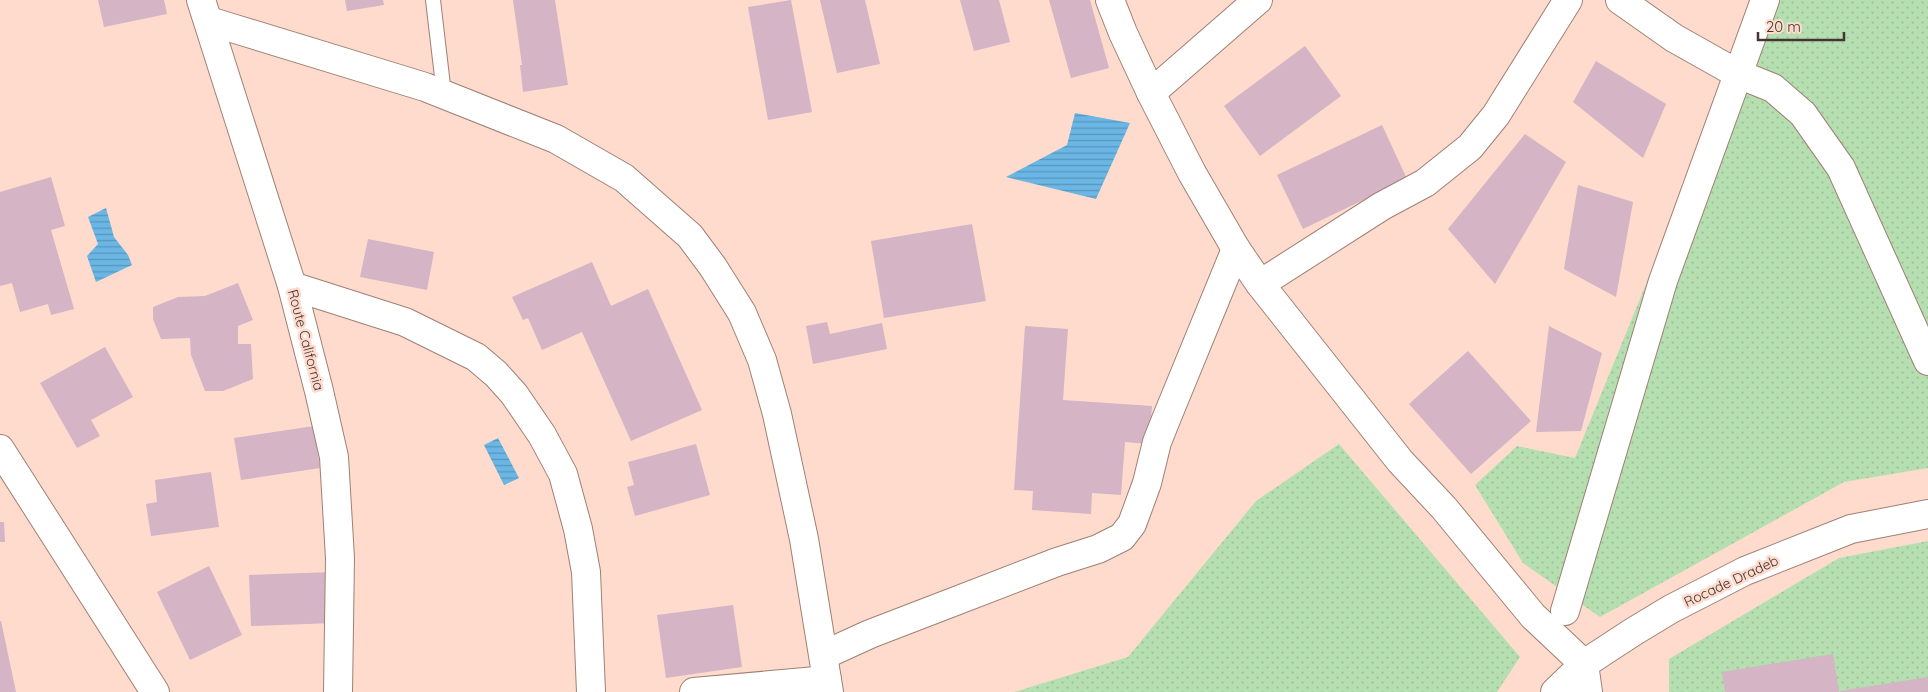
<svg xmlns="http://www.w3.org/2000/svg" width="1928" height="692" viewBox="0 0 1928 692" font-family="Quicksand,sans-serif">
	<style>
		.grass { fill: url(#grass-dots) }
		.water { fill: url(#water-rules) }
		.building { fill: #d4b4c5 }
		.lines { fill: none; stroke-linecap: round; stroke-linejoin: round }
		.lane-casing { stroke: #9f8074; stroke-width: 16 }
		.street-casing { stroke: #9f8074; stroke-width: 30 }
		.secondary-casing { stroke: #9f8074; stroke-width: 30 }
		.lane { stroke: #fff; stroke-width: 14 }
		.street { stroke: #fff; stroke-width: 28 }
		.secondary { stroke: #fff; stroke-width: 28 }
		.labels { text-anchor: middle; stroke-width: 5; stroke-linejoin: round; paint-order: stroke }
		.street-label { font-size: 14px; fill: #433530; stroke: #fedbcd }
	</style>
	<defs>
		<pattern id="grass-dots" width="8" height="8" patternUnits="userSpaceOnUse" patternTransform="scale(1.25)"><rect width="8" height="8" fill="#b5dfb0"/><path d="M2 2h.1M6 6h.1" fill="none" stroke="#9dc098" stroke-width="1.8" stroke-linecap="round"/></pattern>
		<pattern id="water-rules" width="6" height="5" patternUnits="userSpaceOnUse" patternTransform="scale(1.25)"><rect width="6" height="5" fill="#6ab6e5"/><path d="M0 2.5h6" fill="none" stroke="#5995ba"/></pattern>
	</defs>
	<rect width="100%" height="100%" fill="#fedbcd"/>
	<g class="grass">
		<path d="M1762,0H1928V468L1844,482L1600,617L1523,563L1475,485L1517,446L1575,458Z"/>
		<path d="M1339,444L1520,657L1497,692H1014L1128,657L1256,501Z"/>
		<path d="M1928,541V692H1669V659L1839,558Z"/>
	</g>
	<g class="water">
		<path d="M1075,113L1130,123L1096,199L1006,177L1067,145Z"/>
		<path d="M106,208L114,237L128,255L132,265L96,282L87,256L98,244L88,217Z"/>
		<path d="M498,438L519,478L504,485L484,445Z"/>
	</g>
	<g class="building">
		<path d="M98,0H164L167,14L104,27Z"/>
		<path d="M345,0H383L384,5L347,11Z"/>
		<path d="M513,0H555L568,85L523,92L520,65H522Z"/>
		<path d="M791,0L812,112L768,120L748,7Z"/>
		<path d="M820,0H865L880,64L837,73Z"/>
		<path d="M960,0H999L1010,42L974,51Z"/>
		<path d="M1049,0H1090L1109,68L1071,78Z"/>
		<path d="M1305,46L1341,96L1260,156L1224,106Z"/>
		<path d="M1596,61L1666,104L1643,158L1573,102Z"/>
		<path d="M1382,125L1407,179L1303,229L1277,175Z"/>
		<path d="M1525,134L1566,162L1495,284L1448,229Z"/>
		<path d="M51,177L65,226L51,230L74,309L51,315L48,304L20,312L12,283L0,286V192Z"/>
		<path d="M1578,185L1633,202L1616,297L1564,269Z"/>
		<path d="M972,224L986,301L884,318L871,241Z"/>
		<path d="M368,239L434,252L427,290L360,277Z"/>
		<path d="M592,262L611,306L648,289L702,410L631,441L582,332L542,350L528,318L523,320L512,297Z"/>
		<path d="M238,283L253,320L238,326V344H251L253,379L223,391H205L191,355L190,338L161,339L153,319V307L178,297L205,296Z"/>
		<path d="M827,322L830,334L882,323L887,349L813,364L806,326Z"/>
		<path d="M1025,326L1068,329L1063,400L1152,406L1149,444L1125,442L1121,495L1092,493L1091,514L1032,510L1033,491L1014,490Z"/>
		<path d="M1549,326L1602,353L1581,431L1536,432Z"/>
		<path d="M105,347L133,397L91,420L100,436L77,448L40,383Z"/>
		<path d="M1468,351L1531,421L1471,474L1409,404Z"/>
		<path d="M314,426L320,468L241,480L234,438Z"/>
		<path d="M696,444L710,495L635,516L627,487L634,485L628,462Z"/>
		<path d="M211,472L219,527L151,536L146,504L157,502L155,480Z"/>
		<path d="M0,522H4L5,542H0Z"/>
		<path d="M209,566L242,635L190,660L157,592Z"/>
		<path d="M332,572L334,623L251,626L249,575Z"/>
		<path d="M733,605L742,667L666,678L657,615Z"/>
		<path d="M0,621H1L16,692H0Z"/>
		<path d="M1833,654L1839,692H1725L1722,672Z"/>
		<path d="M1928,677V692H1840V691Z"/>
	</g>
	<g class="lines">
		<defs>
			<path id="lane" d="M433,0L444,94"/>
			<g id="street">
				<path d="M1110,0L1123,33L1151,93L1192,173L1236,249L1260,284L1400,461L1444,508L1533,616L1584,664L1588,692"/>
				<path d="M1620,0L1674,38L1738,74L1773,88L1803,114L1841,168L1928,361"/>
				<path d="M209,21L425,87L556,139L624,178L690,236L713,267L742,313L762,360L777,414L804,539L829,692"/>
				<path d="M1151,93L1258,0"/>
				<path d="M1260,284L1382,206L1425,183L1470,147L1496,115L1568,0"/>
				<path d="M292,286L405,322L476,357L496,374L514,394L542,435L563,474L578,529L586,572L591,692"/>
				<path d="M0,449L155,692"/>
				<path d="M1565,611L1663,281L1765,0"/>
				<path d="M824,655L870,634L948,604L1057,562L1098,549L1122,537L1132,524L1147,483L1157,442L1167,417L1236,249"/>
				<path d="M694,692L827,680"/>
			</g>
			<g id="secondary">
				<path d="M201,0L292,286L319,391L334,457L340,558L338,692"/>
				<path d="M1555,692L1584,664L1633,632L1671,609L1745,571L1851,529L1928,514"/>
			</g>
		</defs>
		<use href="#lane" class="lane-casing"/>
		<use href="#street" class="street-casing"/>
		<use href="#secondary" class="secondary-casing"/>
		<use href="#lane" class="lane"/>
		<use href="#street" class="street"/>
		<use href="#secondary" class="secondary"/>
	</g>
	<g class="labels">
		<g class="street-label">
			<text transform="translate(306 340) rotate(75)" y="5">Route California</text>
			<text transform="translate(1731 581) rotate(-25)" y="5">Rocade Dradeb</text>
		</g>
	</g>
	<path d="M1758 32v8h86v-8" fill="none" stroke="#433530" stroke-width="2.5"/>
	<text x="1766" y="32" font-size="15" fill="#433530" stroke="#fedbcd" stroke-width="4" paint-order="stroke">20 m</text>
</svg>
